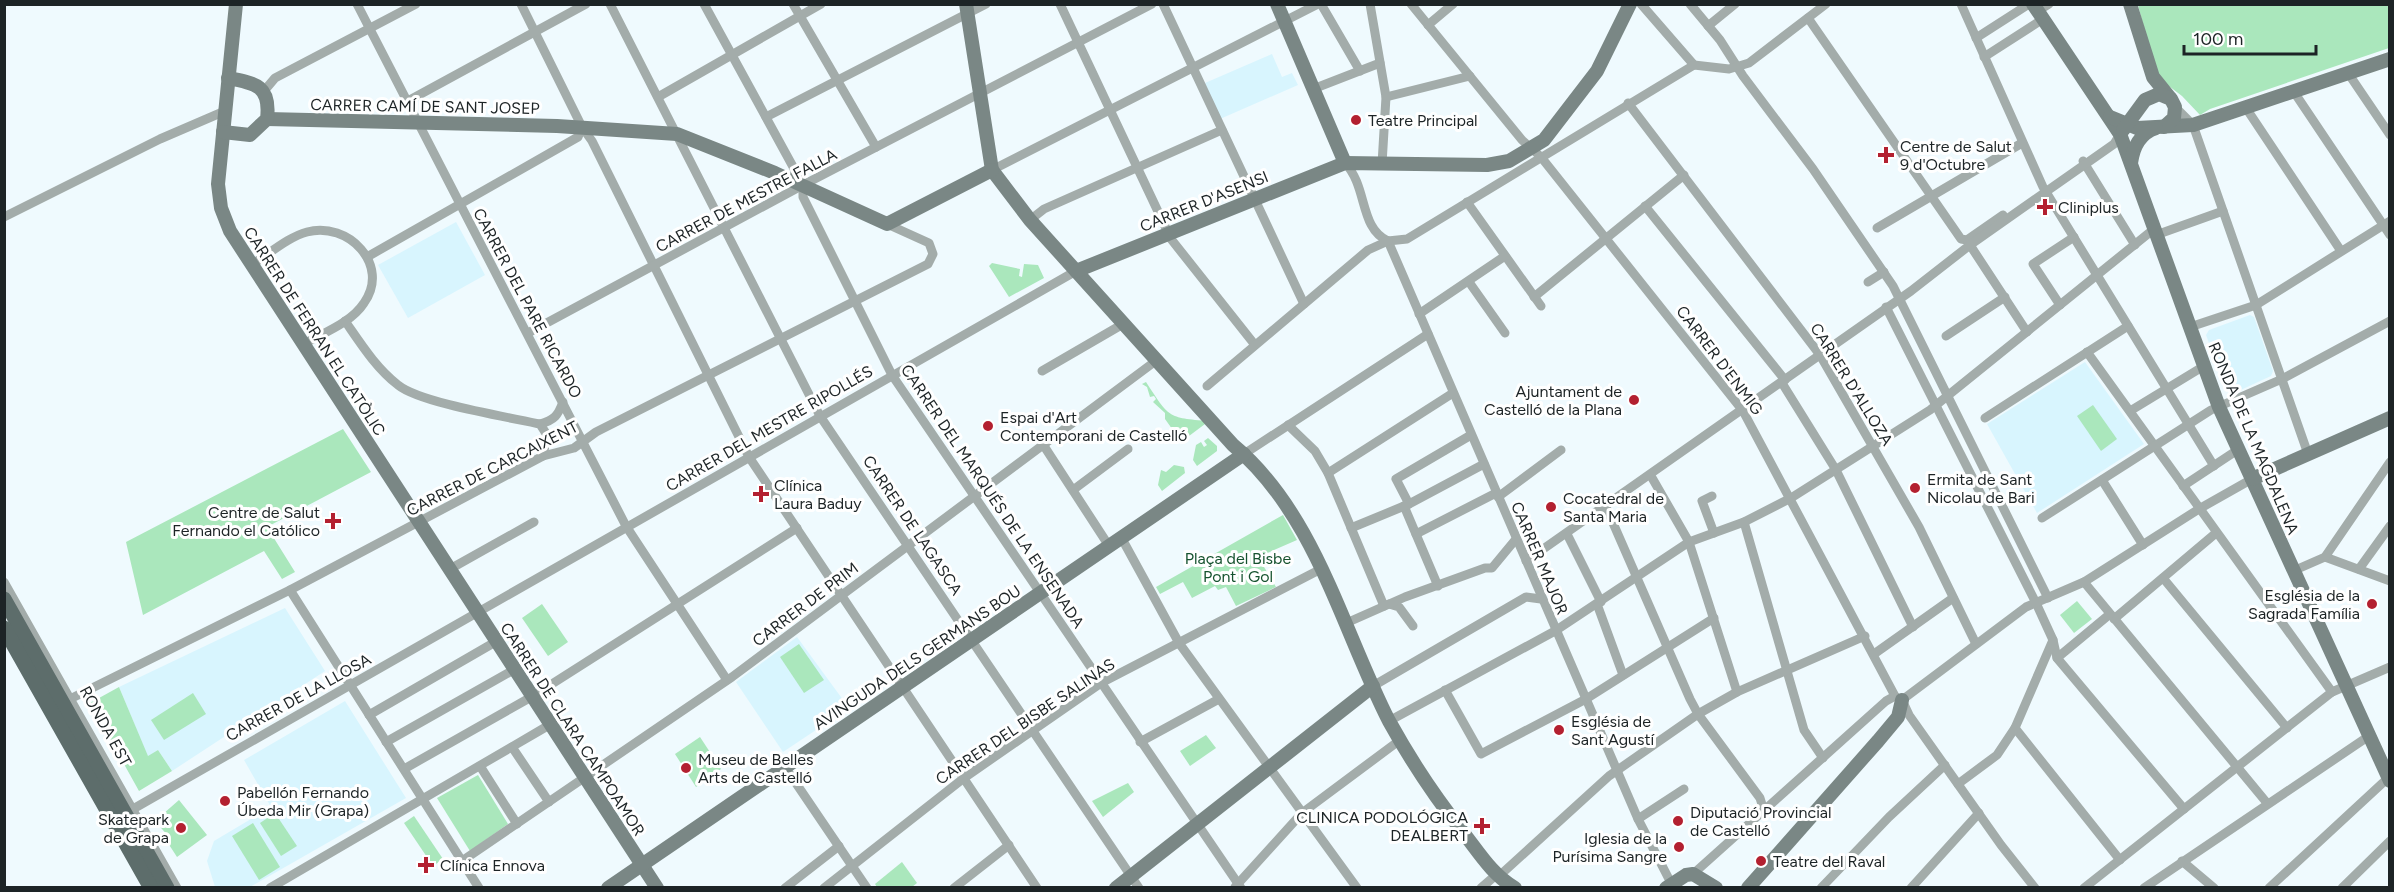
<svg xmlns="http://www.w3.org/2000/svg" width="2394" height="892" viewBox="0 0 2394 892" font-family="Figtree,sans-serif">
	<style>
		.built { fill: #d8f5fe }
		.green { fill: #aae7bc }
		.lines { fill: none; stroke-linecap: round; stroke-linejoin: round }
		.street { stroke: #a3acaa; stroke-width: 9 }
		.secondary { stroke: #7a8785; stroke-width: 14 }
		.primary { stroke: #5d6d6b; stroke-width: 15 }
		.poi-dot { fill: #b32030; stroke: #fff; stroke-width: 2 }
		.labels { text-anchor: middle; stroke-width: 6; stroke-linejoin: round; paint-order: stroke }
		.street-label { font-size: 16px; fill: #1d2426; stroke: #fff }
		.poi-label { font-size: 16px; fill: #1d2426; stroke: #fff; text-anchor: start }
		.park-label { font-size: 16px; fill: #16532f; stroke: #fff }
	</style>
	<rect width="100%" height="100%" fill="#effafe"/>
	<g class="built">
		<path d="M1272,54L1282,77L1292,73L1298,85L1220,119L1205,83Z"/>
		<path d="M456,222L485,275L408,318L378,265Z"/>
		<path d="M2250,315L2254,317L2273,371L2271,376L2232,394L2227,391L2206,335L2209,330Z"/>
		<path d="M2085,362L2144,444L2037,513L1987,424Z"/>
		<path d="M285,608L325,671L172,771L158,750L148,757L119,687Z"/>
		<path d="M797,637L849,708L783,752L736,682Z"/>
		<path d="M345,701L406,798L250,887H215L207,861L214,841L271,807L244,760Z"/>
	</g>
	<g class="green">
		<path d="M2138,5H2389V48L2210,109L2200,115L2182,96L2157,77Z"/>
		<path d="M992,263L1020,269L1019,276L1022,277L1024,264L1038,265L1044,278L1009,297L989,266Z"/>
		<path d="M1146,382C1169,417 1167,418 1209,421L1189,436L1175,433L1165,419V413L1153,402L1156,399L1154,396L1150,397L1147,387L1142,384Z"/>
		<path d="M2093,405L2117,439L2101,451L2077,416Z"/>
		<path d="M343,429L371,472L267,527L295,572L282,579L264,551L143,615L126,542Z"/>
		<path d="M1208,438L1217,446V451L1197,466L1193,460L1196,445L1201,442L1204,447L1207,445L1204,441Z"/>
		<path d="M1174,465L1184,467L1185,473L1162,491L1158,485L1161,470L1166,472Z"/>
		<path d="M1283,515L1297,540L1258,557L1276,587L1236,606L1226,587L1218,590L1215,586L1192,598L1183,582L1160,594L1156,587Z"/>
		<path d="M2077,601L2092,619L2074,633L2060,615Z"/>
		<path d="M542,604L568,642L548,656L522,618Z"/>
		<path d="M799,644L824,680L804,693L780,657Z"/>
		<path d="M119,687L148,756L158,750L172,771L139,791L90,703Z"/>
		<path d="M193,693L206,714L164,740L151,720Z"/>
		<path d="M1206,735L1216,748L1190,766L1180,751Z"/>
		<path d="M700,737L721,769L696,787L675,754Z"/>
		<path d="M478,775L508,824L470,851L437,798Z"/>
		<path d="M1128,783L1134,792L1103,817L1092,801Z"/>
		<path d="M179,800L207,835L177,857L166,840L169,837L155,821Z"/>
		<path d="M275,813L297,846L281,856L260,823Z"/>
		<path d="M414,816L443,859L433,866L404,823Z"/>
		<path d="M253,823L280,867L259,880L232,836Z"/>
		<path d="M902,862L917,883L912,887H877L875,884Z"/>
	</g>
	<g class="lines">
		<g class="street">
			<path d="M357,4L626,526L727,680"/>
			<path d="M521,4L582,127L592,141L749,457L1037,888"/>
			<path d="M610,4L820,416L1139,888"/>
			<path d="M704,4L803,185V197L892,375L1241,888"/>
			<path d="M793,4L876,147"/>
			<path d="M1060,4L1171,239L1255,345"/>
			<path d="M1163,4L1304,304"/>
			<path d="M1321,4L1360,71"/>
			<path d="M1370,4L1386,97L1382,164"/>
			<path d="M1411,4L1522,140L1541,157L1743,411L1895,696"/>
			<path d="M1641,4L1694,65"/>
			<path d="M1690,4L1720,40L1743,76L1813,169L1893,286L2048,598"/>
			<path d="M1961,4L2043,187L2214,466"/>
			<path d="M2038,11L2049,4"/>
			<path d="M1808,18L1961,239L1967,240L2003,215"/>
			<path d="M1428,25L1453,4"/>
			<path d="M1708,26L1735,4"/>
			<path d="M1976,38L2029,4"/>
			<path d="M1984,57L2043,19"/>
			<path d="M2348,73L2390,135"/>
			<path d="M1313,89L1380,63"/>
			<path d="M264,91L275,78L416,4"/>
			<path d="M2294,92L2390,235"/>
			<path d="M658,97L821,4"/>
			<path d="M1386,97L1470,76"/>
			<path d="M406,102L586,4"/>
			<path d="M1628,103L1820,355L1919,527L1976,644"/>
			<path d="M2175,107L2193,125L2308,454"/>
			<path d="M2246,108L2341,251"/>
			<path d="M766,117L986,4"/>
			<path d="M2083,161L2135,245"/>
			<path d="M1345,163C1368,187 1359,228 1388,241L1407,239L1694,65L1729,69L1749,63L1826,4"/>
			<path d="M992,170L1318,4"/>
			<path d="M1467,202L1541,306"/>
			<path d="M1645,206L1785,380"/>
			<path d="M4,217L160,139L225,111"/>
			<path d="M1030,220L1044,209L1222,130"/>
			<path d="M1877,228L2022,143"/>
			<path d="M2156,235L2223,211"/>
			<path d="M1388,241L1638,819L1671,883"/>
			<path d="M1968,242L2027,332"/>
			<path d="M367,257L578,137L582,127"/>
			<path d="M251,265C268,255 288,237 307,232C348,221 391,265 364,303C351,323 323,333 304,344"/>
			<path d="M1469,282L1505,333"/>
			<path d="M1868,282L1884,272"/>
			<path d="M1534,297L1684,175"/>
			<path d="M2060,305L2033,264L2074,237"/>
			<path d="M1886,307L2036,603L2053,640L2057,658L2184,809"/>
			<path d="M1419,314L1505,256"/>
			<path d="M345,321C361,344 376,368 398,385C420,403 508,417 540,424L547,435L543,456"/>
			<path d="M2190,327L2256,305L2390,221"/>
			<path d="M528,333L803,185L1152,4"/>
			<path d="M1946,336L2005,297"/>
			<path d="M2087,352L2332,692"/>
			<path d="M1042,371L1123,324"/>
			<path d="M1782,383L1836,470L1913,627"/>
			<path d="M1207,386L1368,250L1388,241"/>
			<path d="M2130,411L2204,366"/>
			<path d="M1985,418L2128,326"/>
			<path d="M540,424C555,420 558,415 563,402"/>
			<path d="M1288,425L1315,451L1328,473L1384,606"/>
			<path d="M1044,446L1109,546"/>
			<path d="M1244,454L1428,334"/>
			<path d="M1328,473L1453,393"/>
			<path d="M1651,476L1689,542L1737,692"/>
			<path d="M2102,480L2143,545"/>
			<path d="M2183,486L2239,449"/>
			<path d="M1073,490L1128,449"/>
			<path d="M1712,496L1702,501L1714,533"/>
			<path d="M1498,497L1561,450"/>
			<path d="M1409,504L1396,479L1471,435"/>
			<path d="M1404,506L1438,586"/>
			<path d="M1606,507L1690,699L1698,714L1760,798L1764,811"/>
			<path d="M2042,518L2211,410L2282,379L2390,321"/>
			<path d="M1744,522L1804,730L1823,758"/>
			<path d="M1351,528L1409,504L1484,464"/>
			<path d="M1416,534L1496,493"/>
			<path d="M1567,534L1601,602"/>
			<path d="M1121,537L1179,643L1357,888"/>
			<path d="M2325,557L2390,581"/>
			<path d="M1526,561L1911,291L1970,245L2114,144L2120,134"/>
			<path d="M450,569L534,522"/>
			<path d="M2359,569L2390,526"/>
			<path d="M2293,571L2325,557L2390,462"/>
			<path d="M2163,578L2287,728"/>
			<path d="M4,582L177,888"/>
			<path d="M2084,582L2267,803"/>
			<path d="M290,590L479,888"/>
			<path d="M1389,604L1399,607L1413,626"/>
			<path d="M1597,604L1623,675"/>
			<path d="M2114,619L2216,533"/>
			<path d="M1344,624L1405,597L1485,568H1492L1516,539"/>
			<path d="M1874,654L1953,598"/>
			<path d="M2057,658L2110,614"/>
			<path d="M1373,686L1526,597L1541,599"/>
			<path d="M1445,690L1481,754L1586,699L1714,618"/>
			<path d="M70,699L290,590L543,456L574,448L596,432L928,264L933,254L929,243L887,224"/>
			<path d="M1902,700L2026,607L2084,582L2199,509L2252,479"/>
			<path d="M1902,700L1909,715L2001,845L2035,888"/>
			<path d="M369,715L497,641"/>
			<path d="M1389,721L1555,631L1689,542L1744,522L1791,498L1930,410L2154,229"/>
			<path d="M2015,728L2120,860"/>
			<path d="M386,742L515,669"/>
			<path d="M1140,742L1219,699"/>
			<path d="M512,747L549,802"/>
			<path d="M480,766L517,824"/>
			<path d="M785,767L867,888"/>
			<path d="M404,769L533,696L797,528"/>
			<path d="M1958,784L1997,755L2015,728L2053,640"/>
			<path d="M133,809L1076,271"/>
			<path d="M1638,819L1684,789"/>
			<path d="M462,861L732,677L1157,360"/>
			<path d="M2182,861L2214,888"/>
			<path d="M1693,874L1886,701L1895,696"/>
			<path d="M1498,877L1609,776L1698,714L1737,692L1865,636"/>
			<path d="M1235,887L1302,813L1400,740"/>
			<path d="M270,888L551,724"/>
			<path d="M785,888L839,846"/>
			<path d="M824,888L964,778L1101,683L1321,569"/>
			<path d="M954,888L1009,845"/>
			<path d="M1481,888L1496,875"/>
			<path d="M1821,888L1889,817L1945,765"/>
			<path d="M1911,888L1979,813"/>
			<path d="M2084,888L2332,692L2390,667"/>
			<path d="M2144,888L2369,736"/>
			<path d="M2269,888L2388,778"/>
			<path d="M2342,888L2390,841"/>
		</g>
		<g class="secondary">
			<path d="M236,4L218,184L221,208L230,231L657,888"/>
			<path d="M966,4L992,170L1030,220L1233,445C1315,513 1342,629 1389,721C1410,759 1435,797 1462,831C1478,851 1492,875 1515,888"/>
			<path d="M1277,4L1345,163"/>
			<path d="M2033,4L2120,134L2219,407L2390,781"/>
			<path d="M2130,4L2153,77L2170,98"/>
			<path d="M2110,117L2137,128L2193,125L2390,59"/>
			<path d="M267,119L557,126L677,134L775,173L887,224L992,170"/>
			<path d="M2123,130L2145,100L2159,94L2171,99L2175,107L2174,118L2164,127"/>
			<path d="M223,132L250,135L267,119C271,86 256,83 228,78"/>
			<path d="M2131,163C2133,148 2140,133 2156,128"/>
			<path d="M1076,271L1345,163L1487,165L1509,161L1544,140L1597,71L1630,4"/>
			<path d="M2252,479L2390,418"/>
			<path d="M608,888L1244,454"/>
			<path d="M1116,888L1373,686"/>
			<path d="M1666,888L1686,875L1693,874L1716,888"/>
			<path d="M1748,888L1878,741L1898,717L1902,700"/>
		</g>
		<g class="primary">
			<path d="M4,599L167,888"/>
			<path d="M4,628L151,888"/>
		</g>
	</g>
	<g class="poi-dot">
		<circle cx="1356" cy="120" r="6"/>
		<path d="M1883 146h6v6h6v6h-6v6h-6v-6h-6v-6h6z"/>
		<path d="M2042 198h6v6h6v6h-6v6h-6v-6h-6v-6h6z"/>
		<circle cx="1634" cy="400" r="6"/>
		<circle cx="988" cy="426" r="6"/>
		<circle cx="1915" cy="488" r="6"/>
		<path d="M758 485h6v6h6v6h-6v6h-6v-6h-6v-6h6z"/>
		<circle cx="1551" cy="507" r="6"/>
		<path d="M330 512h6v6h6v6h-6v6h-6v-6h-6v-6h6z"/>
		<circle cx="2372" cy="604" r="6"/>
		<circle cx="1559" cy="730" r="6"/>
		<circle cx="686" cy="768" r="6"/>
		<circle cx="225" cy="801" r="6"/>
		<circle cx="1678" cy="821" r="6"/>
		<path d="M1479 817h6v6h6v6h-6v6h-6v-6h-6v-6h6z"/>
		<circle cx="181" cy="828" r="6"/>
		<circle cx="1679" cy="847" r="6"/>
		<circle cx="1761" cy="861" r="6"/>
		<path d="M423 856h6v6h6v6h-6v6h-6v-6h-6v-6h6z"/>
	</g>
	<g class="labels">
		<g class="street-label">
			<text transform="translate(425 106) rotate(1)" y="6">CARRER CAMÍ DE SANT JOSEP</text>
			<text transform="translate(746 200) rotate(-28)" y="6">CARRER DE MESTRE FALLA</text>
			<text transform="translate(1204 201) rotate(-22)" y="6">CARRER D'ASENSI</text>
			<text transform="translate(528 303) rotate(62)" y="6">CARRER DEL PARE RICARDO</text>
			<text transform="translate(315 331) rotate(57)" y="6">CARRER DE FERRAN EL CATÒLIC</text>
			<text transform="translate(1720 360) rotate(53)" y="6">CARRER D'ENMIG</text>
			<text transform="translate(1852 384) rotate(58)" y="6">CARRER D'ALLOZA</text>
			<text transform="translate(769 428) rotate(-30)" y="6">CARRER DEL MESTRE RIPOLLÉS</text>
			<text transform="translate(2254 438) rotate(67)" y="6">RONDA DE LA MAGDALENA</text>
			<text transform="translate(492 468) rotate(-27)" y="6">CARRER DE CARCAIXENT</text>
			<text transform="translate(993 496) rotate(56)" y="6">CARRER DEL MARQUÉS DE LA ENSENADA</text>
			<text transform="translate(913 525) rotate(56)" y="6">CARRER DE LAGASCA</text>
			<text transform="translate(1540 558) rotate(67)" y="6">CARRER MAJOR</text>
			<text transform="translate(805 604) rotate(-37)" y="6">CARRER DE PRIM</text>
			<text transform="translate(917 657) rotate(-34)" y="6">AVINGUDA DELS GERMANS BOU</text>
			<text transform="translate(298 697) rotate(-29)" y="6">CARRER DE LA LLOSA</text>
			<text transform="translate(1025 721) rotate(-34)" y="6">CARRER DEL BISBE SALINAS</text>
			<text transform="translate(106 726) rotate(61)" y="6">RONDA EST</text>
			<text transform="translate(573 729) rotate(57)" y="6">CARRER DE CLARA CAMPOAMOR</text>
		</g>
		<g class="poi-label">
			<text x="1368" y="126">Teatre Principal</text>
			<text x="1900" y="152">Centre de Salut<tspan x="1900" dy="18">9 d'Octubre</tspan></text>
			<text x="2058" y="213">Cliniplus</text>
			<text x="1622" y="397" text-anchor="end">Ajuntament de<tspan x="1622" dy="18">Castelló de la Plana</tspan></text>
			<text x="1000" y="423">Espai d'Art<tspan x="1000" dy="18">Contemporani de Castelló</tspan></text>
			<text x="1927" y="485">Ermita de Sant<tspan x="1927" dy="18">Nicolau de Bari</tspan></text>
			<text x="774" y="491">Clínica<tspan x="774" dy="18">Laura Baduy</tspan></text>
			<text x="1563" y="504">Cocatedral de<tspan x="1563" dy="18">Santa Maria</tspan></text>
			<text x="320" y="518" text-anchor="end">Centre de Salut<tspan x="320" dy="18">Fernando el Católico</tspan></text>
			<text x="2360" y="601" text-anchor="end">Església de la<tspan x="2360" dy="18">Sagrada Família</tspan></text>
			<text x="1571" y="727">Església de<tspan x="1571" dy="18">Sant Agustí</tspan></text>
			<text x="698" y="765">Museu de Belles<tspan x="698" dy="18">Arts de Castelló</tspan></text>
			<text x="237" y="798">Pabellón Fernando<tspan x="237" dy="18">Úbeda Mir (Grapa)</tspan></text>
			<text x="1690" y="818">Diputació Provincial<tspan x="1690" dy="18">de Castelló</tspan></text>
			<text x="1468" y="823" text-anchor="end">CLINICA PODOLÓGICA<tspan x="1468" dy="18">DEALBERT</tspan></text>
			<text x="169" y="825" text-anchor="end">Skatepark<tspan x="169" dy="18">de Grapa</tspan></text>
			<text x="1667" y="844" text-anchor="end">Iglesia de la<tspan x="1667" dy="18">Purísima Sangre</tspan></text>
			<text x="1773" y="867">Teatre del Raval</text>
			<text x="440" y="871">Clínica Ennova</text>
		</g>
		<g class="park-label">
			<text x="1238" y="564">Plaça del Bisbe<tspan x="1238" dy="18">Pont i Gol</tspan></text>
		</g>
	</g>
	<rect width="2394" height="892" fill="none" stroke="#1d2426" stroke-width="12"/>
	<path d="M2184 45v9h132v-9" fill="none" stroke="#1d2426" stroke-width="3"/>
	<text x="2193" y="45" font-size="18" fill="#1d2426" stroke="#ffffff" stroke-width="4.5" paint-order="stroke">100 m</text>
</svg>
